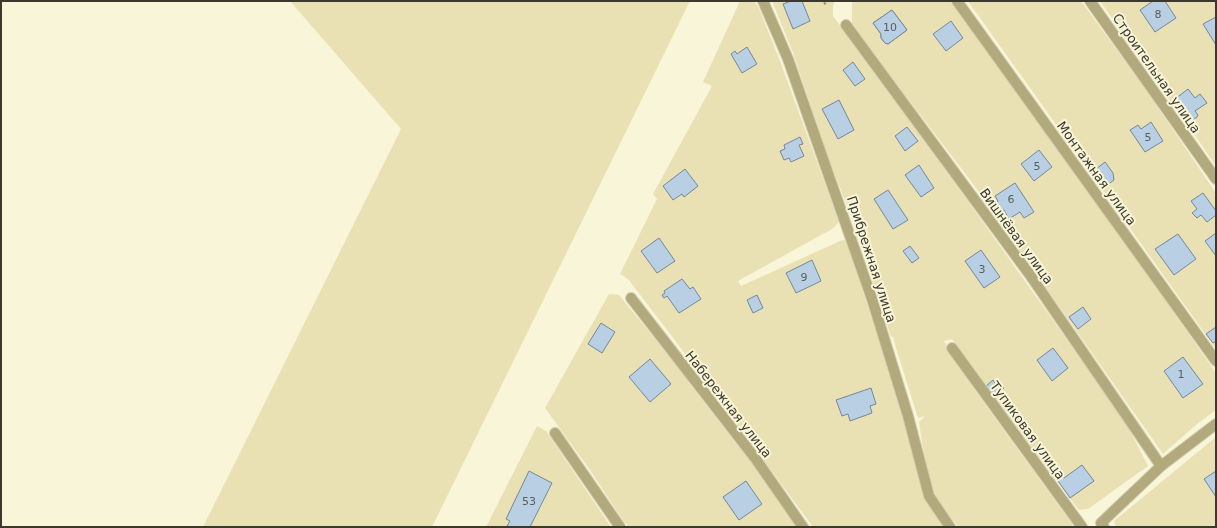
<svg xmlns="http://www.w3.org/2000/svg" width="1217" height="528" viewBox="0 0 1217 528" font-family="'DejaVu Sans',sans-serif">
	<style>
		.green { fill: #e9e1b3 }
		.building { fill: #b9cfe4; stroke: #74879c }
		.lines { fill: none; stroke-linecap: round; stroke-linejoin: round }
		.service-casing { stroke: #d3cfb6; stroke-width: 12 }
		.minor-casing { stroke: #d3cfb6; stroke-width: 12 }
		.path { stroke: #918f7b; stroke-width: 2.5; stroke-dasharray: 2 2; stroke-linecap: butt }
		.service { stroke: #b2aa7c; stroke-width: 10 }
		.minor { stroke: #b2aa7c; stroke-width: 10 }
		.labels { text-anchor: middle; stroke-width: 4; stroke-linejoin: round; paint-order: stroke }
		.number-label { font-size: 11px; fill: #5a5e5c }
		.street-label { font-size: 13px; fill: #3b392e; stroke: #f9f5d8 }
	</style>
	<rect width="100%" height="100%" fill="#f9f5d8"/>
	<g class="green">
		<path d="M290,1H690L432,527H203L401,129Z"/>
		<path d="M740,1H754L758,6L780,61L839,222L832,229L738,281L741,286L840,241L844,240L846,241L899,399L921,488L927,502L943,527H813L674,339L628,279L620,274L657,199L653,194L712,86L703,82Z"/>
		<path d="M772,1H835L833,5V16L962,193L1125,421L1148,466L1088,509L1079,510L1015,427L952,339L944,341L974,389L1073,525L1070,527H958L936,497L926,469L919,422L925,416L918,418L896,348L893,337H891L852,218L827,154L792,50Z"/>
		<path d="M854,1H950L1107,216L1216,373V410L1197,424L1163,454L971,181L859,35L852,25V3Z"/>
		<path d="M968,1H1081L1144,87L1216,193V267L1214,268L1216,269V349Z"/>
		<path d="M1100,1H1216V166L1203,147Z"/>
		<path d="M609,294L619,295L689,381L688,382L737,445L740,446L797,527H627V524L624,522L590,470L545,408Z"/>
		<path d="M537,426L546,431L611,527H486Z"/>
		<path d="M1216,437V527H1116L1114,521Z"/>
	</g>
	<g class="building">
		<path d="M791,1H802L810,21L793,29L783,4Z"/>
		<path d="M1153,1H1165L1176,18L1155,32L1140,10Z"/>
		<path d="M892,10L907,30L888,44L885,43L881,38V34L873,23Z"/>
		<path d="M892,10L907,30L888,44L885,43L881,38V34L873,23Z"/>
		<path d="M1216,17V45L1203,24Z"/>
		<path d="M951,21L963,38L946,51L933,34Z"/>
		<path d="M747,47L757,64L742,73L731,54L735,51L737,54Z"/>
		<path d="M853,62L865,79L855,86L843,70Z"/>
		<path d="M1188,89L1195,98L1200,94L1207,103L1195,111L1198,115L1197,117L1190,122L1185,117L1187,116L1175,99Z"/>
		<path d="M839,100L854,130L838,139L822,109Z"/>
		<path d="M1151,122L1163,141L1145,152L1130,130L1138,125L1141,129Z"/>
		<path d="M907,127L918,141L905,151L895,136Z"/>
		<path d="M800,137L803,144L799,145L804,156L791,162L789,158L784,160L780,151L785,149L784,145Z"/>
		<path d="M1039,150L1052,167L1034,181L1021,164Z"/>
		<path d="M1105,162L1113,173L1114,180L1103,188L1091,173Z"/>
		<path d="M919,165L934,188L921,197L905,175Z"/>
		<path d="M685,169L698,186L684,197L682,194L673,200L663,186Z"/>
		<path d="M1015,183L1034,212L1024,218L1020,212L1009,219L1004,210L998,212L994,206L998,201L995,196Z"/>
		<path d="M888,190L908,220L893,229L874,199Z"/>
		<path d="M1203,193L1216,211V215L1207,222L1201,215L1197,218L1192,213L1197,209L1191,201Z"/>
		<path d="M1216,233V256L1205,241Z"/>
		<path d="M1178,234L1196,259L1174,275L1155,249Z"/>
		<path d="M659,238L675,261L657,273L641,251Z"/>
		<path d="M910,246L919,258L912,263L903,251Z"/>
		<path d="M981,250L1000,277L984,288L965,261Z"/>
		<path d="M812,260L821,281L796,293L786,273Z"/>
		<path d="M682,279L690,289L693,287L701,299L679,313L667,296L664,298L662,295L665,293L664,291Z"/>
		<path d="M757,295L763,308L753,313L747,300Z"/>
		<path d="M1083,307L1091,319L1078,329L1069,317Z"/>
		<path d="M601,323L615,332L602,353L588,344Z"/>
		<path d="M1216,327V343L1215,342L1213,343L1206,334Z"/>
		<path d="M1053,348L1068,368L1052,381L1037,360Z"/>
		<path d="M1183,357L1203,384L1183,398L1164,371Z"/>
		<path d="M650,359L671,384L650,402L629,377Z"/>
		<path d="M993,380L997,386L1000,383L1004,388L993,395L986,386Z"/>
		<path d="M871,388L876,404L870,406L872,413L850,421L848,414L842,416L836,400Z"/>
		<path d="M760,439L771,452L765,457L754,444Z"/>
		<path d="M1082,465L1094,481L1070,498L1054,475L1059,471L1064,478Z"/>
		<path d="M529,471L552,483L530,527H510L507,526L510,521L506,519Z"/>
		<path d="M1216,471V497L1204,479Z"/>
		<path d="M746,481L762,504L739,520L723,497Z"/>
	</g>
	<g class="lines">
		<defs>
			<g id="service">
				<path d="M763,1L788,59L872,299L908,416L929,496L950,527"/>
				<path d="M957,1L1216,361"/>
				<path d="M1090,1L1216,179"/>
				<path d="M846,25L1030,275L1161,466"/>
				<path d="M631,298L755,458L803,527"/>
				<path d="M952,348L1082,527"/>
				<path d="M555,433L620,527"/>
			</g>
			<path id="minor" d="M1104,527L1101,523L1161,466L1216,424"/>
		</defs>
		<use href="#service" class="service-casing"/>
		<use href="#minor" class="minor-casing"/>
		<path class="path" d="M824,4L828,1"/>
		<use href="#service" class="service"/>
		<use href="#minor" class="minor"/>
	</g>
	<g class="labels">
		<g class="number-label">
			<text x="1158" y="18">8</text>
			<text x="890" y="31">10</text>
			<text x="1148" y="141">5</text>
			<text x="1037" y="170">5</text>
			<text x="1011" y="203">6</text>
			<text x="982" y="273">3</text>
			<text x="804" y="281">9</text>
			<text x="1181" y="378">1</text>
			<text x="529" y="505">53</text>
		</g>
		<g class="street-label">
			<text transform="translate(1157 73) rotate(55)" y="5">Строительная улица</text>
			<text transform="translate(1097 173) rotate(54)" y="5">Монтажная улица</text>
			<text transform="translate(1017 236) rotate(54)" y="5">Вишнёвая улица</text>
			<text transform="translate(872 259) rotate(72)" y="5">Прибрежная улица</text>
			<text transform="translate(729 404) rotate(52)" y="5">Набережная улица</text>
			<text transform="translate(1028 430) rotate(54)" y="5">Тупиковая улица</text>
		</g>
	</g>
	<rect width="1217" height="528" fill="none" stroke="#3b392e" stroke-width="4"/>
</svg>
